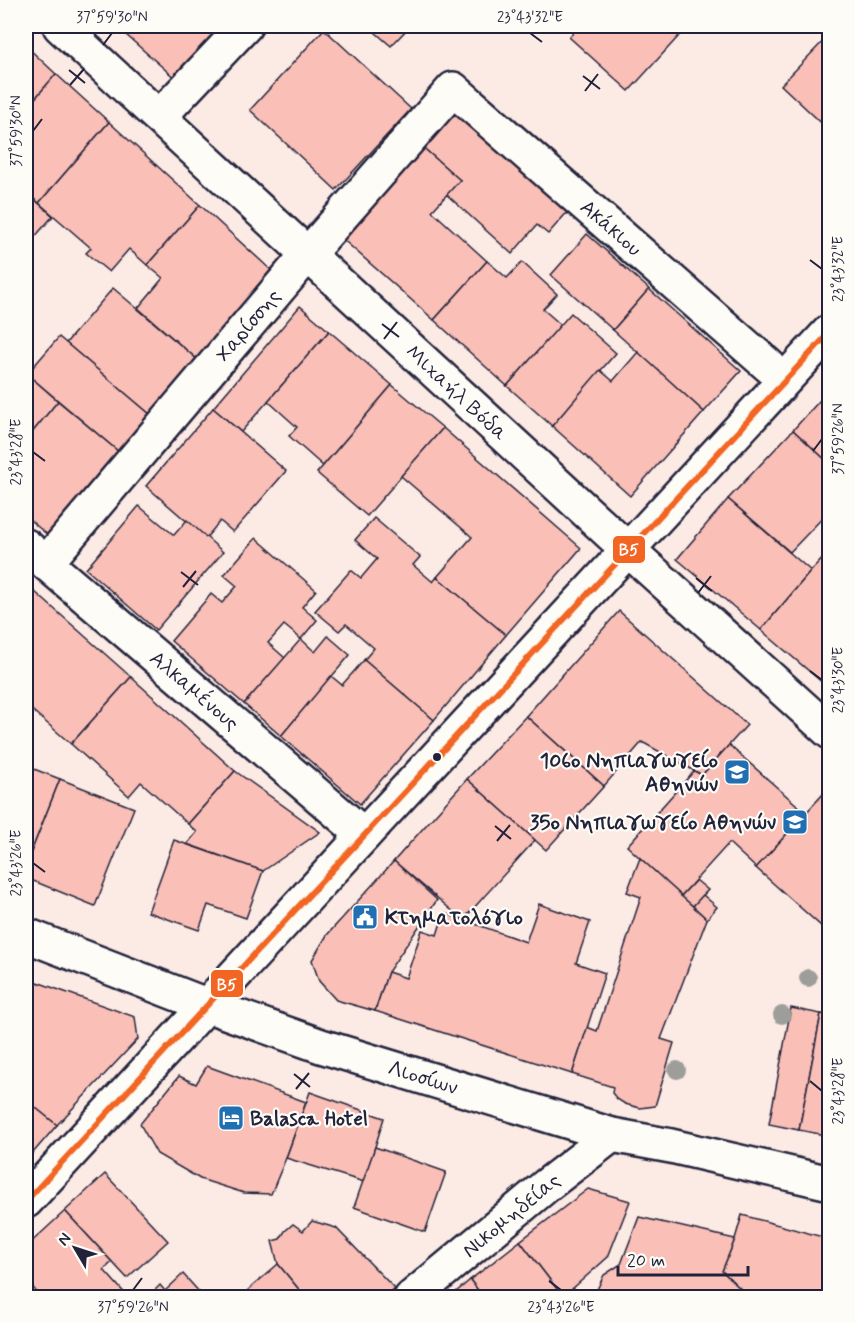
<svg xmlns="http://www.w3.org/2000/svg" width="855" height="1323" viewBox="0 0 855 1323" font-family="Mynerve,sans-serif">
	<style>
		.building { fill: #fabfb6; stroke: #22223b; stroke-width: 1.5 }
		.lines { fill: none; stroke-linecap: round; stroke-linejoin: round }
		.pedestrian-casing { stroke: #22223b; stroke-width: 38 }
		.minor-casing { stroke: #22223b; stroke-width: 38 }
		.tertiary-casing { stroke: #22223b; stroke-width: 38 }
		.secondary-casing { stroke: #22223b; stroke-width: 38 }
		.pedestrian { stroke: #fdfcf7; stroke-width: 33 }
		.minor { stroke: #fdfcf7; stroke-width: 33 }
		.tertiary { stroke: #fdfcf7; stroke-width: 33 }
		.secondary { stroke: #fdfcf7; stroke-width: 33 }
		.bus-1-casing { stroke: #fdfcf7; stroke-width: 10 }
		.bus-1 { stroke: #f26522; stroke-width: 6 }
		.tree { fill: #9d9e9a }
		.ticks { fill: none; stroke: #22223b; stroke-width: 2 }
		.bus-dot { fill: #22223b; stroke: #fdfcf7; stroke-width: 2 }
		.labels { text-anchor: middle; stroke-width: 4.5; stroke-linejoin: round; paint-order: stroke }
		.street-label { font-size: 21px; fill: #22223b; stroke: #fdfcf7 }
		.poi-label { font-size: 21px; font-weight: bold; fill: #22223b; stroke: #fdfcf7; text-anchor: end }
		.line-badge { stroke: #fdfcf7; stroke-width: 2 }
		.badge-label { font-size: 16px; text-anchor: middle; font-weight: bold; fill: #fff }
		.neatline { fill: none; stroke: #22223b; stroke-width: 2 }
		.ticks-label { font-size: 15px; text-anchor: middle; fill: #22223b }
	</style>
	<rect width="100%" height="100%" fill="#fceae4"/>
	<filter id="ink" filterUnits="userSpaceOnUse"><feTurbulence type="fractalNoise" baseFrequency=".0167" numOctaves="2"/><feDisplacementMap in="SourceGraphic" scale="12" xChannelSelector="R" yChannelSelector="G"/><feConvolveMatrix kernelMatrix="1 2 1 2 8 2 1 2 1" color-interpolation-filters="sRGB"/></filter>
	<g filter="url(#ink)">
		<g class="building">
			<path d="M116,26H241L186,88Z"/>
			<path d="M368,26H410L391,46Z"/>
			<path d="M580,26H688L629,91L569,37Z"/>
			<path d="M324,29L411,109L336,190L250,110Z"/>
			<path d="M830,34V131L781,85Z"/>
			<path d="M26,46L56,74L26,109Z"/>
			<path d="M56,74L109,122L39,203L26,192V109Z"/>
			<path d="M454,105L570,209L548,234L537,225L512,254L446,194L460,180L419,144Z"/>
			<path d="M109,122L200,205L147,265L129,249L109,272L86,253L91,248L39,203Z"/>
			<path d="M419,144L460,180L432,211L487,261L434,320L338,235Z"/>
			<path d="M26,192L53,216L26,247Z"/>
			<path d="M200,205L272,271L198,360L138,308L163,278L147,265Z"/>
			<path d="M587,234L649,289L613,330L551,275Z"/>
			<path d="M487,261L507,278L522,262L557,294L543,309L561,325L507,386L434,320Z"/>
			<path d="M113,288L198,360L151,415L66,343Z"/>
			<path d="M649,289L741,371L704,412L613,330Z"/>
			<path d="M300,306L329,331L241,432L213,408Z"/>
			<path d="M571,313L616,353L552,426L507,386Z"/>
			<path d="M329,331L392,385L323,466L289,436L297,427L268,401Z"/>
			<path d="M59,337L151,415L119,452L27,374Z"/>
			<path d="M638,352L704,412L630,496L552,426L600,370L613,381Z"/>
			<path d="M26,373L58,401L26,440Z"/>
			<path d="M392,385L443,428L367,516L317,473Z"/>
			<path d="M830,389V464L793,430Z"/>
			<path d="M58,401L119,452L49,536L26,517V440Z"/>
			<path d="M213,408L286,471L233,532L220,521L206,538L146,486Z"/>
			<path d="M443,428L581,548L506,635L437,577L472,537L401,476Z"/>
			<path d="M793,430L830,464V510L790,552L728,499Z"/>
			<path d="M728,499L811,571L761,630L677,559Z"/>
			<path d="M139,506L174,535L187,520L223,552L156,630L86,569Z"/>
			<path d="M374,518L420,557L413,565L433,582L437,577L506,635L434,720L364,660L374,648L346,624L339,631L315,611L351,570L361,578L377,559L355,540Z"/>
			<path d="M256,538L316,590L302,607L317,620L301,639L284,625L268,643L285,658L244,704L171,641L211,594L222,603L237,586L224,575Z"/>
			<path d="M830,551V689L761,630L811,571Z"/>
			<path d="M26,584L131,677L71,744L26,705Z"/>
			<path d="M619,611L747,725L702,775L642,742L604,786L526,716Z"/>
			<path d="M328,636L350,655L281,736L244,704L301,639L315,652Z"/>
			<path d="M364,660L434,720L360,804L281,736L331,676L342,685Z"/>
			<path d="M131,677L235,771L188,824L141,782L129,796L71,744Z"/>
			<path d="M526,716L604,786L546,850L467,779Z"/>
			<path d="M729,745L806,813L756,868L729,843L681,896L627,846L694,771L702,775Z"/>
			<path d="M26,766L60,779L26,865Z"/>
			<path d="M235,771L320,832L263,871L187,844L197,832L188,824Z"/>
			<path d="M60,779L134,808L95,906L26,878V865Z"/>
			<path d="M467,779L535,840L463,920L394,861Z"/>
			<path d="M824,793L830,797V934L756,868Z"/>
			<path d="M174,840L263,871L246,918L208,905L199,930L148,912Z"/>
			<path d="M640,858L707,919L661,1039L674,1043L655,1106L640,1108L625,1104L617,1099L612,1093L613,1087L572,1074L587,1027L597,1031L641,897L627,892Z"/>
			<path d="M394,861L437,900L388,972L375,1011L336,1000L319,981L312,960L327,935Z"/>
			<path d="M696,880L708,890L693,906L681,896Z"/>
			<path d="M703,895L717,907L707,919L693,906Z"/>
			<path d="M539,904L590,922L576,963L605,973L572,1074L375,1011L388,972L406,978L422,930L437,935L444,913L526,942Z"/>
			<path d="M37,982L135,1017L138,1039L57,1125L26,1100V1001Z"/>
			<path d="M791,1008L821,1014L799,1130L769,1124Z"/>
			<path d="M821,1014L830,1015V1136L799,1130Z"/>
			<path d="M207,1066L306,1102L286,1158L271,1194L244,1193L200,1179L157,1154L140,1124L179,1076L196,1084Z"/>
			<path d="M310,1092L384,1118L364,1182L286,1158Z"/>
			<path d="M26,1100L57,1125L26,1161Z"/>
			<path d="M375,1147L446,1172L425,1232L354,1207Z"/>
			<path d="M105,1174L168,1241L127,1278L65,1211Z"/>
			<path d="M588,1189L630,1201L608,1257L563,1297L520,1241Z"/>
			<path d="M65,1211L112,1262L104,1270L129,1298H42L26,1280V1247Z"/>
			<path d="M742,1215L830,1239V1298H750L722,1271L735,1239Z"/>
			<path d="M639,1217L735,1239L722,1271L750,1298H593L604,1275L621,1264Z"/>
			<path d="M312,1221L336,1228L395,1289L384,1298H306L278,1264L272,1241L280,1239L285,1231L293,1224L303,1231Z"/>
			<path d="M520,1241L563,1297L564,1298H484L470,1280Z"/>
			<path d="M278,1264L306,1298H239Z"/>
			<path d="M183,1274L201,1294L197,1298H147L160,1285L165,1291Z"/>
			<path d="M470,1280L484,1298H449Z"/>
		</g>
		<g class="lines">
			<defs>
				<g id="pedestrian">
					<path id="s1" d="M308,254L453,89L769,366"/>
				</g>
				<g id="minor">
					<path id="s2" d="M60,26L613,536L830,732"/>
					<path d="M160,116L245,26"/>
					<path id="s3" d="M26,546L364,835"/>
					<path id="s4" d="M46,563L308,254"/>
					<path id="s5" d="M411,1298L547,1185L612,1135"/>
				</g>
				<path id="tertiary" d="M26,1201L830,331"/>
				<g id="secondary">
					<path id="s6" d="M26,935L206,1005L321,1046L612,1135L671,1146L830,1183"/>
				</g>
			</defs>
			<use href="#pedestrian" class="pedestrian-casing"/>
			<use href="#minor" class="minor-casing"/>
			<use href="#tertiary" class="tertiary-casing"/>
			<use href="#secondary" class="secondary-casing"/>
			<use href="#pedestrian" class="pedestrian"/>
			<use href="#minor" class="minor"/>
			<use href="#tertiary" class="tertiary"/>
			<use href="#secondary" class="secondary"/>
			<defs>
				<path id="bus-1" d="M26,1201L830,332"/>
			</defs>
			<use href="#bus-1" class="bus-1-casing"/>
			<use href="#bus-1" class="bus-1"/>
		</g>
		<g class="tree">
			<circle cx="808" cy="978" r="9"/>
			<circle cx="782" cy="1015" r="9"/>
			<circle cx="677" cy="1070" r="9"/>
		</g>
	</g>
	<path class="ticks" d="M530,33L542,42M103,45L112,33M69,70L85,83M583,76L600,89M70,85L84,69M585,91L598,74M33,131L42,119M810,260L822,269M382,324L399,337M384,339L397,322M813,451L822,439M33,452L45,461M181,572L198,585M696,578L712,591M183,587L196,571M698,593L711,576M810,671L822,680M495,826L511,839M497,841L510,825M33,863L45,872M294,1074L310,1087M810,1081L822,1091M296,1089L309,1073M549,1281L561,1290M133,1290L142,1278"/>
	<defs>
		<symbol id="school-square" viewBox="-11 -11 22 22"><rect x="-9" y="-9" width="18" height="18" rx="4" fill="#1f6fb2" stroke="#fdfcf7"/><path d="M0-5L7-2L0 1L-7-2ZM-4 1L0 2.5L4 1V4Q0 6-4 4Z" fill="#fff"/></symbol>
		<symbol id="civic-square" viewBox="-11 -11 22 22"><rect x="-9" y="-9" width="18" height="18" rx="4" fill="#1f6fb2" stroke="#fdfcf7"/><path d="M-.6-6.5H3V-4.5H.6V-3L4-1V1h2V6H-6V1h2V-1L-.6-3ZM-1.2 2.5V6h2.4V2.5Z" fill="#fff"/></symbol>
		<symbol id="hotel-square" viewBox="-11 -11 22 22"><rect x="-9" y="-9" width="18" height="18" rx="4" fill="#1f6fb2" stroke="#fdfcf7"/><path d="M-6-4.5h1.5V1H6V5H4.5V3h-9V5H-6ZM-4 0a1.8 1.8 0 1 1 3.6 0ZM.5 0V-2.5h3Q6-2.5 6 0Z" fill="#fff"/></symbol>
	</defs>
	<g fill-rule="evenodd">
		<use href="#school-square" x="722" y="757" width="30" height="30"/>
		<use href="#school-square" x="780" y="807" width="30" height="30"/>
		<use href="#civic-square" x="350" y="902" width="30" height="30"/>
		<use href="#hotel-square" x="216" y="1103" width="30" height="30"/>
	</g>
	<circle class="bus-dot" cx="437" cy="757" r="5"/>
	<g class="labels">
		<g class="street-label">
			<text dy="7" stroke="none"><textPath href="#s1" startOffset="430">Ακάκιου</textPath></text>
			<text dy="7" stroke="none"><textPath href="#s4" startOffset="312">Χαρίσσης</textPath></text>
			<text dy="7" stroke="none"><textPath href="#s2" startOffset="540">Μιχαήλ Βόδα</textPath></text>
			<text dy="7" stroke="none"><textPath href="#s3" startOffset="222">Αλκαμένους</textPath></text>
			<text dy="7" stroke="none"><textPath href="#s6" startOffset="422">Λιοσίων</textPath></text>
			<text dy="7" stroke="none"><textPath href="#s5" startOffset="130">Νικομηδείας</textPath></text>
		</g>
		<g class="poi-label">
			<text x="718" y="767">106ο Νηπιαγωγείο<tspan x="718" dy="24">Αθηνών</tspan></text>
			<text x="776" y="829">35ο Νηπιαγωγείο Αθηνών</text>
			<text x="385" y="924" text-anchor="start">Κτηματολόγιο</text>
			<text x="250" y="1125" text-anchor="start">Balasca Hotel</text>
		</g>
	</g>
	<g class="line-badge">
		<rect x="612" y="535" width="34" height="29" rx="6" fill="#f26522"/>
		<rect x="210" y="969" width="34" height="29" rx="6" fill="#f26522"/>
	</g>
	<g class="badge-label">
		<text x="629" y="555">Β5</text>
		<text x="227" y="990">Β5</text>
	</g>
	<rect width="855" height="1323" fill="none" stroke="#fdfcf7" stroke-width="66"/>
	<g transform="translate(75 1248) rotate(309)" stroke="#fdfcf7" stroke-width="4.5" paint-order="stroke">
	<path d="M0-4.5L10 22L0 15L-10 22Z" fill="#22223b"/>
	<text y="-9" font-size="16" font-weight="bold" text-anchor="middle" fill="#22223b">N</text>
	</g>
	<path d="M618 1266v9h130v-9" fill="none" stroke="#22223b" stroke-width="3"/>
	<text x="627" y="1266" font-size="18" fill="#22223b" stroke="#fdfcf7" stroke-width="4.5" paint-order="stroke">20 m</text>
	<rect x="33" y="33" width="789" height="1257" class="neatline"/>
	<g class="ticks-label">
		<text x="112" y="22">37°59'30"N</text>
		<text x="530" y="22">23°43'32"E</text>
		<text transform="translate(16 131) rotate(-90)" y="5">37°59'30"N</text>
		<text transform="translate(838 269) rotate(-90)" y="5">23°43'32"E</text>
		<text transform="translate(838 439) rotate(-90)" y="5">37°59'26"N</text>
		<text transform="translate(16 452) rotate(-90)" y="5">23°43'28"E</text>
		<text transform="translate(838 680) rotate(-90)" y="5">23°43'30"E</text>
		<text transform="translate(16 863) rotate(-90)" y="5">23°43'26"E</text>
		<text transform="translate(838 1091) rotate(-90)" y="5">23°43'28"E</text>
		<text x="133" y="1312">37°59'26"N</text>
		<text x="561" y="1312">23°43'26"E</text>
	</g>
</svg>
